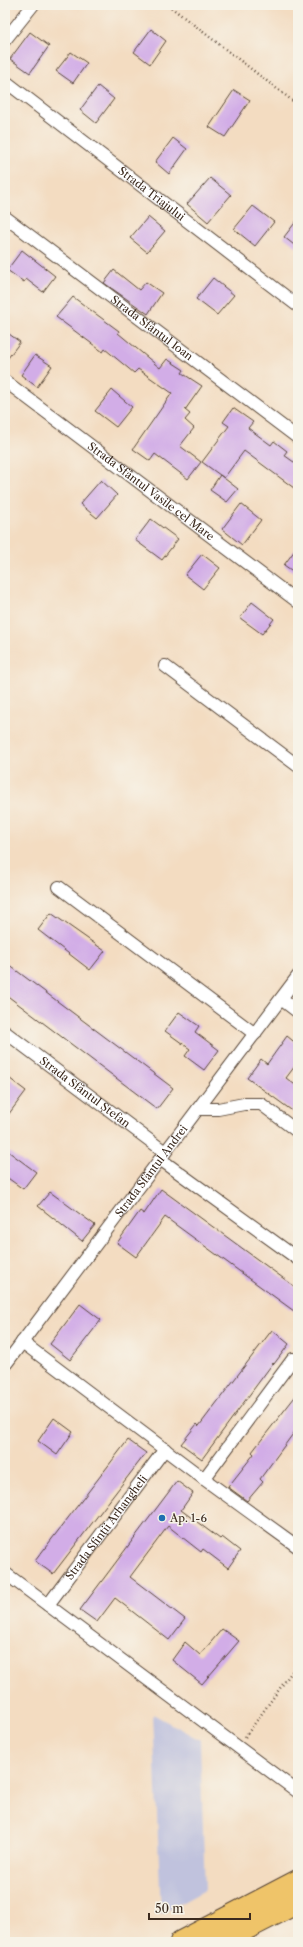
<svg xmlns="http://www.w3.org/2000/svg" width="303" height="1947" viewBox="0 0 303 1947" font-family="'Libre Caslon Text',serif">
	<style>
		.industrial { fill: #c0c2dd }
		.building { fill: #d2ade7 }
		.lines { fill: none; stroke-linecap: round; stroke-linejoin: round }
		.street-casing { stroke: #574536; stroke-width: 14 }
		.highway-casing { stroke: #574536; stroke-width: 24 }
		.path { stroke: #574536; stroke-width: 2.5; stroke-dasharray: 1 3; stroke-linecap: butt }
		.street { stroke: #fff; stroke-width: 12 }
		.highway { stroke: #efc469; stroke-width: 22 }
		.poi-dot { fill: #1f6fb2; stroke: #f7f3e8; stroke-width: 1.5 }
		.labels { text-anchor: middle; stroke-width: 3; stroke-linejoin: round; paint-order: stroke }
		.street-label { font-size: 11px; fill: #3b2a1e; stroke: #f7f3e8 }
		.poi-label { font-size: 11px; fill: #3b2a1e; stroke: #f7f3e8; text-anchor: start }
	</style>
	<rect width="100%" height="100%" fill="#f7f3e8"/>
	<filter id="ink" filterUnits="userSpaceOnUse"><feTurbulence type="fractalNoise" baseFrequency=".025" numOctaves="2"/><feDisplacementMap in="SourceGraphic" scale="8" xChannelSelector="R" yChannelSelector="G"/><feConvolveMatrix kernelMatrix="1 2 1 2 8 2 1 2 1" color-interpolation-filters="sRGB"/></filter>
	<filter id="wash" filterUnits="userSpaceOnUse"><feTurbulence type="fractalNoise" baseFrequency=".012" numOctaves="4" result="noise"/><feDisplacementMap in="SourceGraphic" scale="16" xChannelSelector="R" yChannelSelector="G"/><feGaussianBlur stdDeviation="0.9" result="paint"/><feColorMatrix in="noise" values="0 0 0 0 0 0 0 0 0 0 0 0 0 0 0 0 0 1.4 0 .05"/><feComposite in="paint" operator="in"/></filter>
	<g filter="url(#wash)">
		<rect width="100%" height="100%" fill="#f3dcc1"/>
		<path class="industrial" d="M153,1714L200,1740L205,1890L161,1914Z"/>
		<g id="blocks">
			<g class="building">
				<path d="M151,29L166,41L150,64L134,52Z"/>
				<path d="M30,32L49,46L30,73L10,59Z"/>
				<path d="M71,52L87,63L73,83L56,71Z"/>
				<path d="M98,86L114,99L96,123L80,110Z"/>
				<path d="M234,90L250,100L225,137L209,127Z"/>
				<path d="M173,138L187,149L169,174L155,162Z"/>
				<path d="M210,178L231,195L208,222L187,204Z"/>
				<path d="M253,206L274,222L255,246L234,229Z"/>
				<path d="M148,217L165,231L147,252L130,238Z"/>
				<path d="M298,219V248L284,237Z"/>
				<path d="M22,250L55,276L43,292L26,279L24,282L7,270Z"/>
				<path d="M114,270L139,290L146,282L162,293L148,314L104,283Z"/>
				<path d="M213,278L234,295L217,315L196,299Z"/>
				<path d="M73,297L119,331L118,333L160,368L167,359L184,370L182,373L202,386L185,410L190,414L185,420L194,428L180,446L201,462L188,479L155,454L150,461L133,449L172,393L138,369L134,373L105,349L103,352L56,317Z"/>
				<path d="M5,331L20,342L5,362Z"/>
				<path d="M35,355L52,366L37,387L21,375Z"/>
				<path d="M112,390L132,407L116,427L95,411Z"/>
				<path d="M233,408L253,422L248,428L271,445L274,441L287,451L284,455L298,465V491L244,451L224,478L202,462L229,426L223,422Z"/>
				<path d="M220,475L238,489L227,502L210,490Z"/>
				<path d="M101,480L117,495L97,518L80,504Z"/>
				<path d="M241,504L261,520L242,545L222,529Z"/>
				<path d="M151,519L178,539L162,560L135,540Z"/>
				<path d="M298,546V575L284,565Z"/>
				<path d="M202,554L220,568L203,589L185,575Z"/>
				<path d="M252,602L274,619L262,634L240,618Z"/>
				<path d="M51,913L105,951L90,970L38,930Z"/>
				<path d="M5,962L173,1088L157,1109L5,994Z"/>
				<path d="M179,1012L199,1026L195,1032L219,1050L204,1070L185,1056L190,1049L165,1031Z"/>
				<path d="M287,1036L298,1045V1062L286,1078L298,1087V1115L247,1078L261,1059L267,1064Z"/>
				<path d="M5,1075L26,1091L5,1119Z"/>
				<path d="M5,1149L36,1172L23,1189L5,1176Z"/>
				<path d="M161,1189L298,1289V1314L165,1217L136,1257L117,1243L140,1211L144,1214Z"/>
				<path d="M50,1192L95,1225L82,1241L38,1206Z"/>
				<path d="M80,1304L101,1320L70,1360L50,1344Z"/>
				<path d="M272,1330L289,1344L274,1364L273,1363L202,1459L181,1444L197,1424L199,1426Z"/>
				<path d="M298,1393V1427L260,1479L263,1482L247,1501L228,1487L254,1454L252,1452L269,1430Z"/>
				<path d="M54,1418L73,1432L57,1455L38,1441Z"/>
				<path d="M128,1440L146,1453L53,1574L35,1561Z"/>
				<path d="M177,1481L193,1493L181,1510L220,1539L222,1537L240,1551L228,1568L203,1549L201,1552L168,1526L130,1577L185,1619L169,1640L115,1598L97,1622L80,1610Z"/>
				<path d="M222,1629L239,1641L202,1684L172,1660L185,1642L200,1655Z"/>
			</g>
		</g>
	</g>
	<g filter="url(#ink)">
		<use href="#blocks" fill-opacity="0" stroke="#574536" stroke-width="1"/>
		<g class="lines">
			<defs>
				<g id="street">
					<path d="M5,40L33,5"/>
					<path id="s1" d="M5,81L298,306"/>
					<path id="s2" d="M5,217L298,438"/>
					<path id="s3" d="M5,381L298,602"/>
					<path d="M165,666L298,766"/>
					<path d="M59,887L255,1034"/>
					<path d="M281,999L298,1012"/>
					<path id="s4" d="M5,1032L165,1152"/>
					<path d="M198,1109H218L244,1104H261L298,1132"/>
					<path d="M160,1159L298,1259"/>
					<path d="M22,1342L204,1479L298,1547"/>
					<path id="s5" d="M5,1365L298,976"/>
					<path d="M204,1479L293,1359"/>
					<path d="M5,1573L298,1792"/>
					<path id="s6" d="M48,1605L165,1449"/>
				</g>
				<g id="highway">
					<path d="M181,1942L298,1881"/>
					<path d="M220,1942L298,1902"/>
				</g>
			</defs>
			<use href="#street" class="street-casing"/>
			<use href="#highway" class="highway-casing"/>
			<g class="path">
				<path d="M168,5L298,105"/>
				<path d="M245,1737L296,1666"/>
			</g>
			<use href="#street" class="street"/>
			<use href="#highway" class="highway"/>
		</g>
	</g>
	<circle class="poi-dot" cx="162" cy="1518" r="4"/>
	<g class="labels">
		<g class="street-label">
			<text dy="4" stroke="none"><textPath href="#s1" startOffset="185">Strada Triajului</textPath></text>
			<text dy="4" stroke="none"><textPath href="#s2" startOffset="184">Strada Sfântul Ioan</textPath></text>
			<text dy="4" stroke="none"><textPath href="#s3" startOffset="183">Strada Sfântul Vasile cel Mare</textPath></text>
			<text dy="4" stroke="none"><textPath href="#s4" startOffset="100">Strada Sfântul Ștefan</textPath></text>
			<text dy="4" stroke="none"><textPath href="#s5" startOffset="243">Strada Sfântul Andrei</textPath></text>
			<text dy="4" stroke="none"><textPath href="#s6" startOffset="97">Strada Sfinții Arhangheli</textPath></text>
		</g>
		<g class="poi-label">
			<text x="170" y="1522">Ap. 1-6</text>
		</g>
	</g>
	<rect width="303" height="1947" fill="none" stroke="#f7f3e8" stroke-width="20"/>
	<path d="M149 1913v6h101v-6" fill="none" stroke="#3b2a1e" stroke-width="2"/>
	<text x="155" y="1913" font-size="12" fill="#3b2a1e" stroke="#f7f3e8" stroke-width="3" paint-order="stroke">50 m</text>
</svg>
